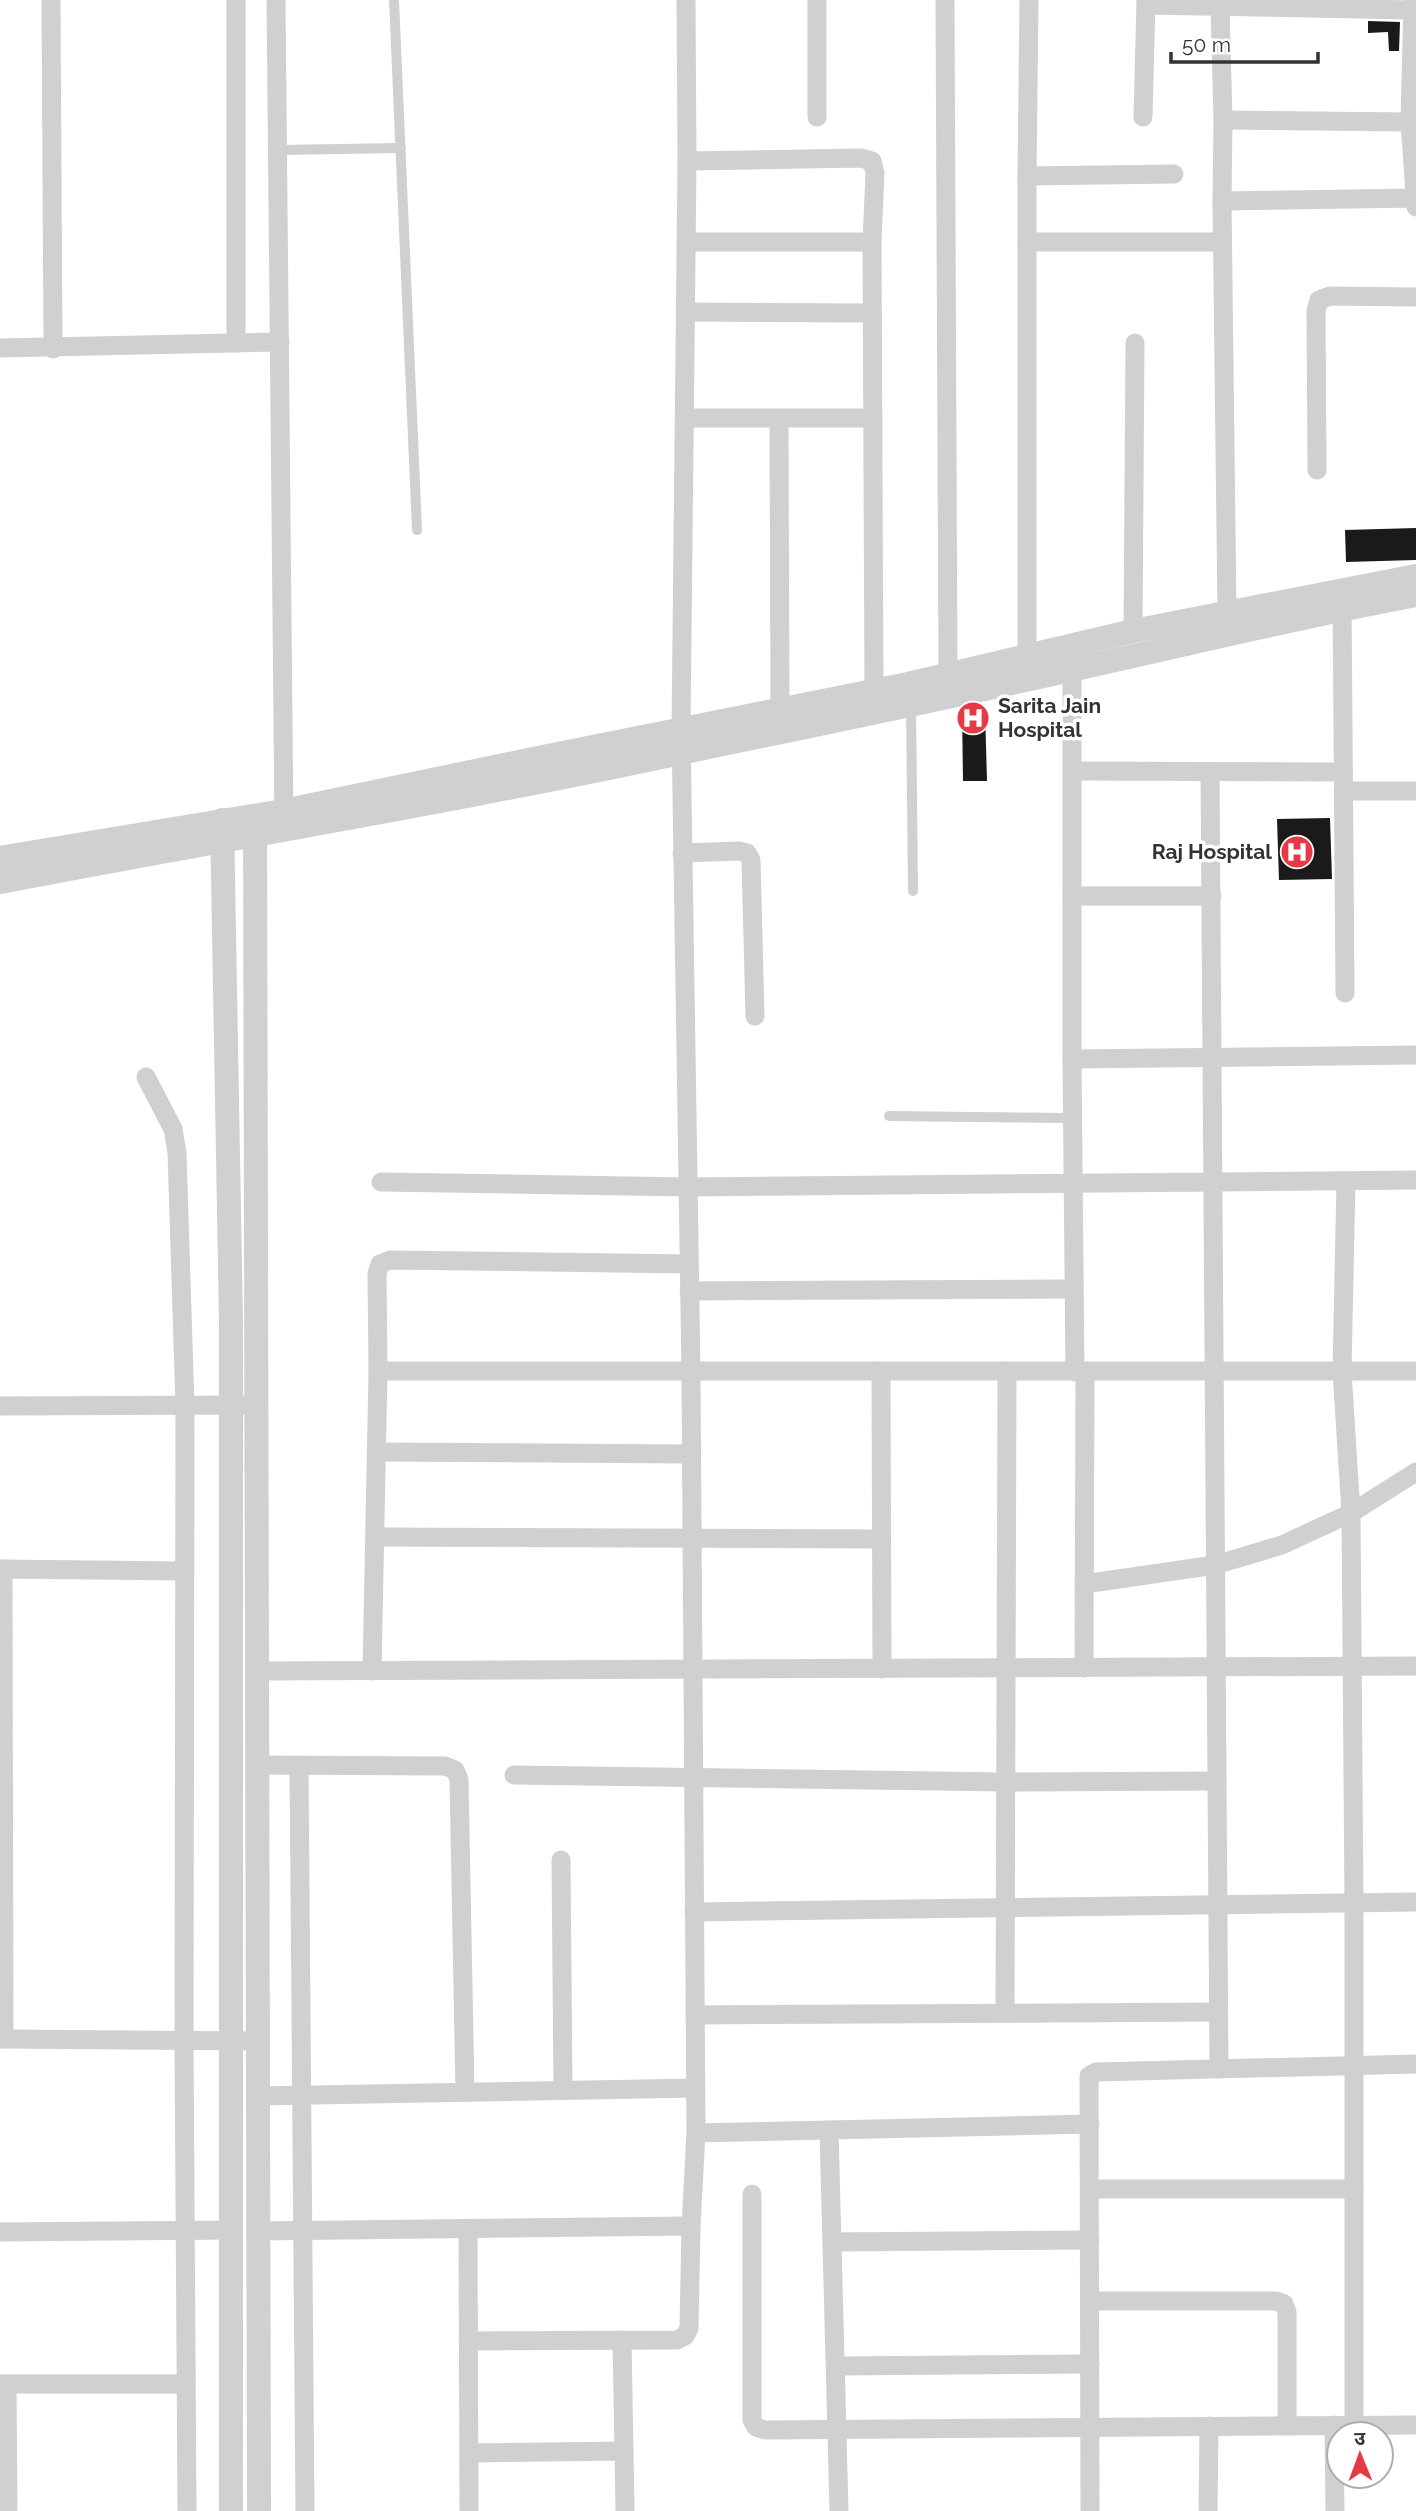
<svg xmlns="http://www.w3.org/2000/svg" width="1416" height="2511" viewBox="0 0 1416 2511" font-family="Raleway,'Noto Sans Devanagari',sans-serif">
	<style>
		.building { fill: #1a1a1a }
		.lines { fill: none; stroke-linecap: round; stroke-linejoin: round }
		.service { stroke: #d0d0d0; stroke-width: 10 }
		.minor { stroke: #d0d0d0; stroke-width: 19 }
		.tertiary { stroke: #d0d0d0; stroke-width: 24 }
		.labels { text-anchor: middle; stroke-width: 7; stroke-linejoin: round; paint-order: stroke }
		.poi-label { font-size: 21px; font-weight: bold; fill: #333; stroke: #fff; text-anchor: start }
	</style>
	<rect width="100%" height="100%" fill="#fff"/>
	<g class="building">
		<path d="M1368,21L1400,22L1399,51H1389L1388,32L1368,33Z"/>
		<path d="M1416,528V560L1346,562L1345,530Z"/>
		<path d="M962,710H985L987,781H963Z"/>
		<path d="M1330,818L1332,879L1279,880L1277,819Z"/>
	</g>
	<g class="lines">
		<g class="service">
			<path d="M394,0L417,530"/>
			<path d="M278,150L401,148"/>
			<path d="M911,704L913,891"/>
			<path d="M889,1116L1073,1118"/>
		</g>
		<g class="minor">
			<path d="M51,0L53,349"/>
			<path d="M236,0V343"/>
			<path d="M276,0L284,824"/>
			<path d="M817,0V117"/>
			<path d="M945,0L948,674"/>
			<path d="M1413,0L1410,122L1416,207"/>
			<path d="M1146,5L1413,10"/>
			<path d="M1220,6L1223,120L1222,201L1227,613"/>
			<path d="M1143,117L1146,0"/>
			<path d="M1223,120L1410,122"/>
			<path d="M687,161L860,158L872,161L875,173L872,242L874,691"/>
			<path d="M1027,176L1174,174"/>
			<path d="M1222,201L1415,198"/>
			<path d="M686,242H872"/>
			<path d="M1027,242H1222"/>
			<path d="M685,312L872,313"/>
			<path d="M0,348L280,342"/>
			<path d="M685,418H873"/>
			<path d="M779,420L780,711"/>
			<path d="M1317,470L1316,311L1319,300L1330,296L1416,297"/>
			<path d="M1342,596L1345,993"/>
			<path d="M1133,631L1135,343"/>
			<path d="M1027,656V176L1029,0"/>
			<path d="M1072,656V1059L1075,1372"/>
			<path d="M1073,771L1343,772"/>
			<path d="M1210,772L1219,2069"/>
			<path d="M1343,791H1416"/>
			<path d="M682,853L739,851L747,853L751,860L755,1016"/>
			<path d="M1072,896H1212"/>
			<path d="M1072,1059L1416,1055"/>
			<path d="M146,1077L173,1129L177,1153L185,1406L184,2040L187,2511"/>
			<path d="M1346,1181L1342,1371L1351,1513L1354,1903V2425"/>
			<path d="M381,1182L688,1187L1416,1180"/>
			<path d="M689,1291L1074,1289"/>
			<path d="M378,1371H1416"/>
			<path d="M881,1372L882,1669"/>
			<path d="M0,1406L244,1405"/>
			<path d="M376,1452L691,1454"/>
			<path d="M375,1537L881,1539"/>
			<path d="M0,1569L184,1571"/>
			<path d="M3,1569L4,2039"/>
			<path d="M1084,1584L1215,1565L1282,1545L1351,1513L1416,1472"/>
			<path d="M1084,1668L1085,1372"/>
			<path d="M257,1671L1416,1666"/>
			<path d="M372,1671L378,1371L377,1273L380,1264L390,1260L689,1264"/>
			<path d="M257,1765L445,1766L455,1770L459,1779L465,2092"/>
			<path d="M299,1766L305,2511"/>
			<path d="M514,1775L1006,1782L1217,1781"/>
			<path d="M561,1860L563,2089"/>
			<path d="M694,1912L1416,1902"/>
			<path d="M1005,2013L1007,1372"/>
			<path d="M695,2015L1218,2012"/>
			<path d="M0,2039L258,2041"/>
			<path d="M257,2096L696,2088"/>
			<path d="M829,2130L839,2511"/>
			<path d="M696,2133L1090,2124"/>
			<path d="M1090,2189H1354"/>
			<path d="M752,2194V2420L756,2427L765,2430L1416,2425"/>
			<path d="M468,2229L469,2511"/>
			<path d="M258,2231L691,2226"/>
			<path d="M0,2232L231,2230"/>
			<path d="M832,2242L1090,2240"/>
			<path d="M1090,2301H1276L1284,2304L1287,2312V2426"/>
			<path d="M622,2340L624,2451"/>
			<path d="M468,2341L677,2340L685,2336L689,2328L691,2226L696,2133L691,1372L681,731L687,161L686,0"/>
			<path d="M836,2366L1090,2364"/>
			<path d="M0,2384H186"/>
			<path d="M7,2384L8,2511"/>
			<path d="M1334,2425L1335,2511"/>
			<path d="M469,2453L624,2451L625,2511"/>
			<path d="M1090,2511L1089,2076L1096,2072L1416,2064"/>
			<path d="M1208,2511L1209,2426"/>
		</g>
		<g class="tertiary">
			<path d="M255,816L259,2511"/>
			<path d="M222,820L231,1323V2511"/>
			<path d="M0,858L283,811L533,759L908,684L1133,631L1416,576"/>
			<path d="M0,882C228,838 458,801 685,752C815,725 946,698 1075,669C1189,644 1302,616 1416,595"/>
		</g>
	</g>
	<defs>
		<symbol id="hospital-disc" viewBox="-11 -11 22 22"><circle r="9.5" fill="#e63946" stroke="#fff"/><path d="M-5-5h3v3.5h4V-5h3V5h-3V1.5h-4V5h-3Z" fill="#fff"/></symbol>
	</defs>
	<g fill-rule="evenodd">
		<use href="#hospital-disc" x="954" y="699" width="38" height="38"/>
		<use href="#hospital-disc" x="1278" y="833" width="38" height="38"/>
	</g>
	<g class="labels">
		<g class="poi-label">
			<text x="998" y="713">Sarita Jain<tspan x="998" dy="24">Hospital</tspan></text>
			<text x="1272" y="859" text-anchor="end">Raj Hospital</text>
		</g>
	</g>
	<g transform="translate(1360 2455) rotate(359)"><circle r="33" fill="#ffffff" stroke="#adadad" stroke-width="2"/>
	<path d="M0-5L12 26L0 18L-12 26Z" fill="#e63946"/>
	<text y="-10" font-size="19" font-weight="bold" text-anchor="middle" fill="#333333">उ</text>
	</g>
	<path d="M1171 52v10h147v-10" fill="none" stroke="#333333" stroke-width="3.5"/>
	<text x="1182" y="52" font-size="21" fill="#333333" stroke="#ffffff" stroke-width="5" paint-order="stroke">50 m</text>
</svg>
